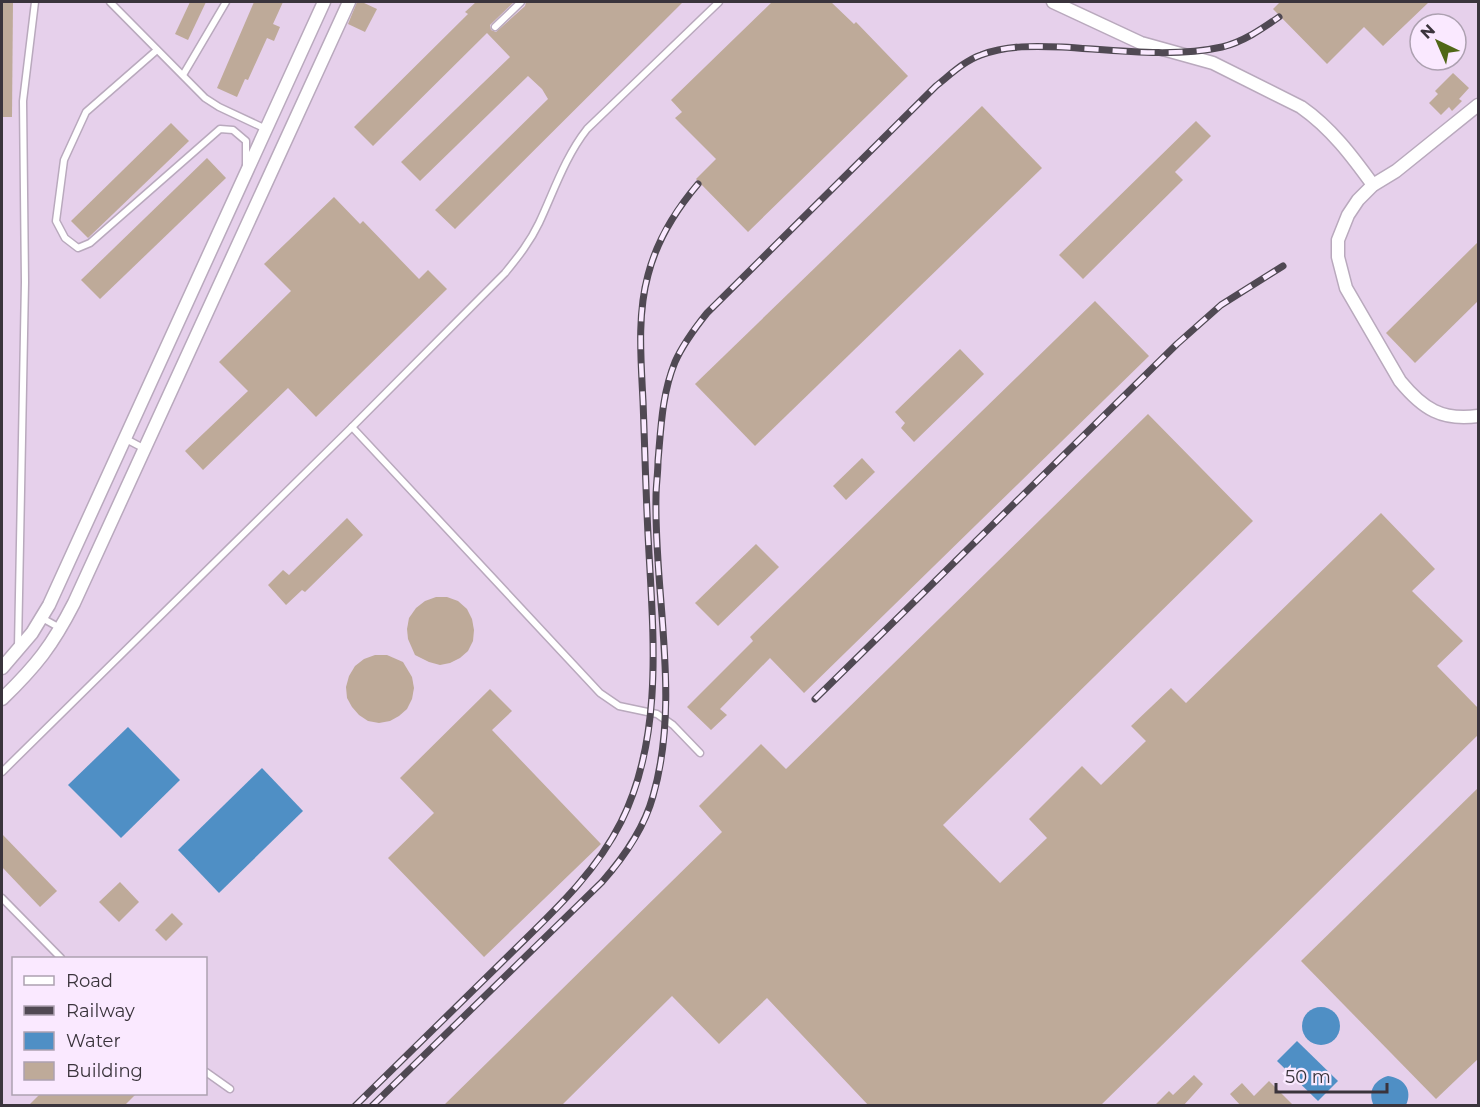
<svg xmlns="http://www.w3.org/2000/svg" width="1480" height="1107" viewBox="0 0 1480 1107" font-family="Montserrat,sans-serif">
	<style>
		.built { fill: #e6d0eb; fill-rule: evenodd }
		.water { fill: #4f8fc5 }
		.building { fill: #beaa99 }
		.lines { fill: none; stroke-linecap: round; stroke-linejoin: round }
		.service-casing { stroke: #b9a9bd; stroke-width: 9 }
		.minor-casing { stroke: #b9a9bd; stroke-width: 15 }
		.service { stroke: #fff; stroke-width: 6 }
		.minor { stroke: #fff; stroke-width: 12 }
		.rail-casing { stroke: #504953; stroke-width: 7 }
		.rail { stroke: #fae9ff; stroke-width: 4.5; stroke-dasharray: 14; stroke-linecap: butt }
	</style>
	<rect width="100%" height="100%" fill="#eddcf1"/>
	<path class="built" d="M2,2H1478V1105H2ZM1420,24H1456V60H1420ZM14,958H206V1094H14Z"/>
	<g class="water">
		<path d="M128,727L180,780L121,838L68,785Z"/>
		<path d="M262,768L303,811L219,893L178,850Z"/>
		<circle cx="1321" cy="1026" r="19"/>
		<path d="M1297,1041L1338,1081L1318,1101L1277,1061Z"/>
		<path d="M1388,1076C1404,1078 1413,1090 1406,1105L1373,1104C1368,1091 1374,1080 1388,1076Z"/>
	</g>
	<g class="building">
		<path d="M2,2H13L12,117H2Z"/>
		<path d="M190,2H206L188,40L175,34Z"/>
		<path d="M254,2H283L273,24L280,27L274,41L267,38L248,80L245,79L237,97L217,88Z"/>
		<path d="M357,2H362L377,9L365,32L348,24Z"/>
		<path d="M476,2H514L490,25L491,30L496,32L525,6L526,2H683L455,229L435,210L548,99L542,89L528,76L420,181L401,162L510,57L487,33L373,146L354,127L468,14L465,12Z"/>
		<path d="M772,2H831L854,24L856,22L908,76L748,232L696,179L716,159L675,118L682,112L671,100Z"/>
		<path d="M1280,2H1429L1383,46L1364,27L1327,64L1273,9Z"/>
		<path d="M1453,73L1469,88L1459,99L1462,101L1452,111L1449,107L1441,115L1429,103L1438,94L1435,91Z"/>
		<path d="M982,106L1042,168L755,446L695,384Z"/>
		<path d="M1196,121L1211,136L1175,172L1183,180L1083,279L1059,255Z"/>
		<path d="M171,123L189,141L88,238L71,221Z"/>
		<path d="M207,158L226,178L100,299L81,280Z"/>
		<path d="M334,197L360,224L363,221L419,279L428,270L447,289L316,417L288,388L203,470L185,451L248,391L219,362L291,291L264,264Z"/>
		<path d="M1479,241V300L1415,363L1386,333Z"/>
		<path d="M1095,301L1149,356L804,693L770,658L720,709L727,715L711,730L687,707L753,641L750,637Z"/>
		<path d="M960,349L984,374L914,442L901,428L905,423L895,412Z"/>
		<path d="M1148,414L1253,521L943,825L1000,883L1047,838L1029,819L1082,766L1101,785L1146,741L1131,726L1171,688L1186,703L1381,513L1435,569L1412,591L1463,641L1437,666L1479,709V734L1100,1106H869L767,998L719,1044L672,996L561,1106H443L722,832L699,806L761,744L786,769Z"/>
		<path d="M862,458L875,472L846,500L833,486Z"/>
		<path d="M347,518L363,535L305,592L302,590L286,605L268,585L283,570L289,575Z"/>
		<path d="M756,544L779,567L718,626L695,603Z"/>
		<path d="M436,597H447L458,601L467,609L472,619L474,630L473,641L468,651L460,658L450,663L440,665L429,662L415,655L408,639L407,629L409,618L416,608L425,601Z"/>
		<path d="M375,655H387L403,662L412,677L414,688L412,699L407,709L399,716L390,721L379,723L368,721L359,715L352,707L347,698L346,687L349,676L355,666L364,659Z"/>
		<path d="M490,689L512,711L492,730L601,844L484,957L388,858L434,813L400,778Z"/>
		<path d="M1479,787V1058L1436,1099L1301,961Z"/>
		<path d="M2,834L57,891L40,907L2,867Z"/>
		<path d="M120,882L139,902L119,922L99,902Z"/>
		<path d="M172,913L183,924L166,941L155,930Z"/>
		<path d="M1194,1075L1203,1084L1183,1106H1154L1169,1091L1173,1095Z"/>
		<path d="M1269,1081L1294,1106H1241L1230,1094L1242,1083L1254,1096Z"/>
		<path d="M40,1094H136L124,1106H28Z"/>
	</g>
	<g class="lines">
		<defs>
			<g id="service">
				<path d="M110,2L205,98L219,107L266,129"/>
				<path d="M495,27L521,2"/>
				<path d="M157,50L86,112L64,160L56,221L65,238L78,248L90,243L220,129L233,130L246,141V166"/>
				<path d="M183,75L226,2"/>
				<path d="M352,427L600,693L619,706L657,714L673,725L700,753"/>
				<path d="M126,439L145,449"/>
				<path d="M42,618L60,628"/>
				<path d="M18,647L25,282L23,101L35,2"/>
				<path d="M2,772L352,427L505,273C518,257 530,242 539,223C554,191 565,157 587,129L719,2"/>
				<path d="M2,898L61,958"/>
				<path d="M206,1072L230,1089"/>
			</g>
			<g id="minor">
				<path d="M1053,2L1141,43L1213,63L1301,107C1331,128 1352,156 1373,185"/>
				<path d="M1478,105L1396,171L1373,185L1358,200L1348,215L1338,240V257L1346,288L1400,381C1423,409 1442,421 1478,416"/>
				<path d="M2,668L32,633L49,605L324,2"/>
				<path d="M2,699C36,666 52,646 74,603L349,2"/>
			</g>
		</defs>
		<use href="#service" class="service-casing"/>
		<use href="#minor" class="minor-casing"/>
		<use href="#service" class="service"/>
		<use href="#minor" class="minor"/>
		<defs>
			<g id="rail">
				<path d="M815,699L1177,344L1221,305L1283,266"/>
				<path d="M355,1106C404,1058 453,1010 502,962C545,919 593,878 621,822C662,740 654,643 649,553C646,503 645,452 643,401C641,360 637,315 648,275C657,240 675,211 698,184"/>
				<path d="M372,1106L602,882C624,857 644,829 653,796C681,699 654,596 656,497C656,485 658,473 658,461C661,427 662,394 675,362C683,344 695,328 707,313L936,86C950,75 964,61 981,55C1007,45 1036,46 1062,47C1113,50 1173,58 1222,47C1243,42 1262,29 1279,17"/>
			</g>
		</defs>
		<use href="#rail" class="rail-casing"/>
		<use href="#rail" class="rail"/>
	</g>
	<rect width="1480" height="1107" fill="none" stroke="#3a343c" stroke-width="6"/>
	<rect x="12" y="957" width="195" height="138" fill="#fae9ff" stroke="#ada1b1" stroke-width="1.5"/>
	<rect x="24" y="976" width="30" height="9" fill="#ffffff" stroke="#ada1b1" stroke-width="1.5"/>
	<text x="66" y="987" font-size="18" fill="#3a343c">Road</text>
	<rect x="24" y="1006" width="30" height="9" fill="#504953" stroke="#ada1b1" stroke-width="1.5"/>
	<text x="66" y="1017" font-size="18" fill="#3a343c">Railway</text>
	<rect x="24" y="1032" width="30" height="18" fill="#4f8fc5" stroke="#ada1b1" stroke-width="1.5"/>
	<text x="66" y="1047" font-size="18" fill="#3a343c">Water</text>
	<rect x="24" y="1062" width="30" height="18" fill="#beaa99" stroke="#ada1b1" stroke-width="1.5"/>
	<text x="66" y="1077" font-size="18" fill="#3a343c">Building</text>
	<g transform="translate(1438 42) rotate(316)"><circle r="28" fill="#fae9ff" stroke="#ada1b1" stroke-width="1.5"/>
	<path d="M0-4.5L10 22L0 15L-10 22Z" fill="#506717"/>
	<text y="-9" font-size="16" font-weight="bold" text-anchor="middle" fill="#3a343c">N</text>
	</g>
	<path d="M1276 1083v9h111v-9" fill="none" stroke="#3a343c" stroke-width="3"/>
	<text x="1285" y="1083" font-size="18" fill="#3a343c" stroke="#fae9ff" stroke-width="4.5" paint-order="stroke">50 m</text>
</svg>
